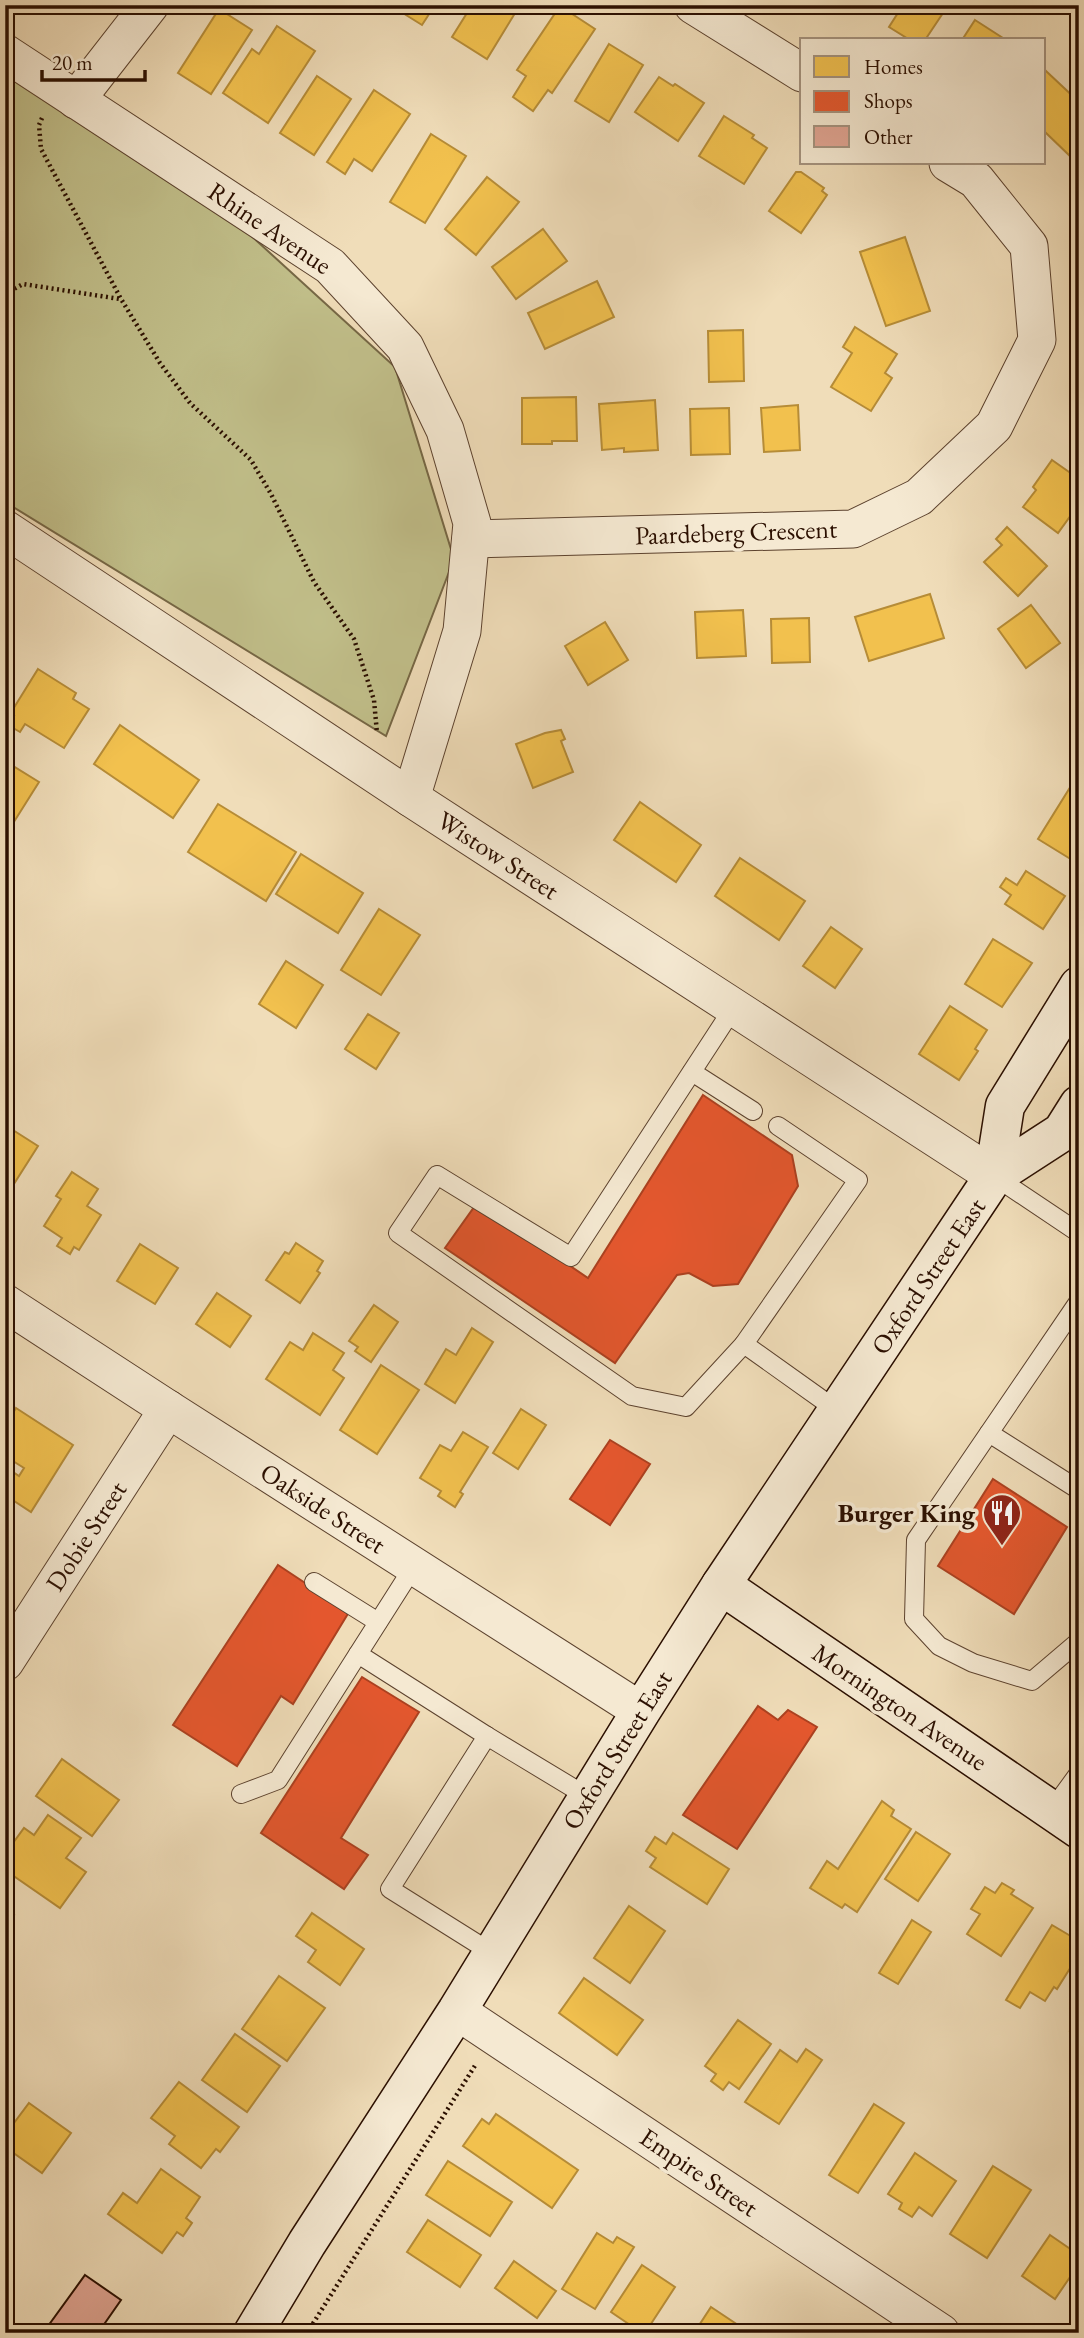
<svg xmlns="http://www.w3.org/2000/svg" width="1084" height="2338" viewBox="0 0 1084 2338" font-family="'EB Garamond',serif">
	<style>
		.green { fill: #c1bf8a; stroke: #766745; stroke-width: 2 }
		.homes { fill: #f2c14e; stroke: #b68c37; stroke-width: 2 }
		.shops { fill: #e4572e; stroke: #ac4120; stroke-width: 2 }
		.building { fill: #e0a492; stroke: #2b0f00; stroke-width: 2 }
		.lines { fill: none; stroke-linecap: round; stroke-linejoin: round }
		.lane-casing { stroke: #5c422e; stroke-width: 20 }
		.street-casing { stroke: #5c422e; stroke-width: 39 }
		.secondary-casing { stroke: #2b0f00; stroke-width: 41 }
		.path { stroke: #2b0f00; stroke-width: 4.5; stroke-dasharray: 2 3.5; stroke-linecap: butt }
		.lane { stroke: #f5e9d2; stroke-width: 18 }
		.street { stroke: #f5e9d2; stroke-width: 37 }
		.secondary { stroke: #f5e9d2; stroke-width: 38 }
		.labels { text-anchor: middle; stroke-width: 7; stroke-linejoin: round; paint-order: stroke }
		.street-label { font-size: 26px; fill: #2b0f00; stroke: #f5e9d2 }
		.poi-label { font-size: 26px; font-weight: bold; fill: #2b0f00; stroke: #f5e9d2; text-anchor: end }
	</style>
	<rect width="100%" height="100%" fill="#f0ddb9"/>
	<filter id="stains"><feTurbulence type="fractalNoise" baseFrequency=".00286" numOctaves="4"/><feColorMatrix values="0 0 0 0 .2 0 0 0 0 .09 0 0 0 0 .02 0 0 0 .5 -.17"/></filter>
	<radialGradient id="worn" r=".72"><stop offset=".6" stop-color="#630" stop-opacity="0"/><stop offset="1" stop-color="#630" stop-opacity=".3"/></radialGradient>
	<path class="green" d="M16,72L247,232L395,367L454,559L386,736L5,502V88Z"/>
	<g class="homes">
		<path d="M390,5H435L422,25Z"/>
		<path d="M472,5H520L487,59L452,37Z"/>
		<path d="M903,5H938L945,10L925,40H910L889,27Z"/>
		<path d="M560,6L595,29L552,93L548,90L533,111L513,97L526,76L517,70Z"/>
		<path d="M219,9L252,30L211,94L178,73Z"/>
		<path d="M975,20L1006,40H962Z"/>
		<path d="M277,26L315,51L268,123L223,93L252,49L259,54Z"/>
		<path d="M609,44L643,65L609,122L575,101Z"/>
		<path d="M1046,71L1079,102V149L1071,157L1044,131V73Z"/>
		<path d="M317,76L351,99L314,155L280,133Z"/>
		<path d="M659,77L673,86L675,84L704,103L678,141L635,112Z"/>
		<path d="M374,90L410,114L372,171L354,159L345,174L327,162Z"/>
		<path d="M724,116L754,135L752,138L767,148L744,184L699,156Z"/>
		<path d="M431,134L466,156L425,223L390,202Z"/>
		<path d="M796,172H801L824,188L822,191L827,195L801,233L769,211Z"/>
		<path d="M487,177L519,202L476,255L445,229Z"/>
		<path d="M543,229L567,261L516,299L492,267Z"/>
		<path d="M905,237L930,311L886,326L860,252Z"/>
		<path d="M597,281L614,317L545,349L528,313Z"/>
		<path d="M855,327L897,354L885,373L892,378L871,411L831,387L852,353L843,347Z"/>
		<path d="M743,330L744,381L709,382L708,331Z"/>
		<path d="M576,397L577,441H552V444H522V398Z"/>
		<path d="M655,400L658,450L624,452V448L602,450L599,404Z"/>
		<path d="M798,405L800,450L764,452L761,408Z"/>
		<path d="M729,408L730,454L691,455L690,409Z"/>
		<path d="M1052,460L1079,479V504L1058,533L1023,507L1036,490L1033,487Z"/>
		<path d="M1007,527L1047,566L1018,596L984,562L1002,545L996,539Z"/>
		<path d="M930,594L944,638L869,661L855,617Z"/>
		<path d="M1031,605L1060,643L1026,668L998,629Z"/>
		<path d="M743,610L746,656L697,658L695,612Z"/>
		<path d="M809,618L810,662L772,663L771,619Z"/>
		<path d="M605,622L628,660L588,685L565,646Z"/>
		<path d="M38,669L76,693L73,699L89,709L64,748L25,724L20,732L8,725L14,716L10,714Z"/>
		<path d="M120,725L199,780L173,818L94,764Z"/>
		<path d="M561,730L565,739L561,741L573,772L533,788L516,744L545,733Z"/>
		<path d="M5,761L39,782L12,825L5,821Z"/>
		<path d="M1079,773V860L1077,863L1038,839Z"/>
		<path d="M640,802L701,845L676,882L614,840Z"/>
		<path d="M218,804L296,852L266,901L188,852Z"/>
		<path d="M301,854L363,893L338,933L276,894Z"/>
		<path d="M740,858L805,901L779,940L715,896Z"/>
		<path d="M1026,871L1065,896L1043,929L1005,904L1011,895L1000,887L1006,878L1017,885Z"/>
		<path d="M379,909L420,935L381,995L341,970Z"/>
		<path d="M831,927L862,949L835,988L803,966Z"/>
		<path d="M993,939L1032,963L1002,1007L965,984Z"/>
		<path d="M286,961L323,985L296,1028L259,1004Z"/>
		<path d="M950,1006L987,1030L975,1049L978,1051L959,1080L919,1054Z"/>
		<path d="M368,1014L399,1033L376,1069L345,1049Z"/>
		<path d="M5,1125L38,1146L5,1198Z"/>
		<path d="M72,1172L98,1189L87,1206L101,1215L79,1250L74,1247L70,1254L57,1246L62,1238L44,1226L61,1199L56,1196Z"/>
		<path d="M296,1243L323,1261L317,1271L320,1273L300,1303L266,1280L285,1252L289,1254Z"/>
		<path d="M140,1244L178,1268L155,1304L117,1281Z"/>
		<path d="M217,1293L251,1316L230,1347L196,1324Z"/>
		<path d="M374,1305L398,1322L371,1362L355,1351L358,1347L349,1341Z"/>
		<path d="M472,1328L493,1342L455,1403L425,1384L446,1349L456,1355Z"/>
		<path d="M313,1333L344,1353L333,1370L344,1378L320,1415L266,1379L290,1342L303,1350Z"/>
		<path d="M381,1365L419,1390L377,1454L340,1430Z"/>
		<path d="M16,1408L73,1445L31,1512L5,1495V1472L7,1468L19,1476L24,1468L5,1456V1426Z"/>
		<path d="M521,1409L546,1425L518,1469L493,1453Z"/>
		<path d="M463,1432L488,1447L460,1492L463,1494L455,1507L438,1496L441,1491L420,1478L440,1445L451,1451Z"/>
		<path d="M62,1759L119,1800L92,1836L36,1796Z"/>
		<path d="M882,1801L894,1810L891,1816L911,1829L857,1912L845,1904L842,1908L810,1888L827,1861L838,1869Z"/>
		<path d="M48,1815L81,1838L66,1858L86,1872L60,1908L5,1870V1854L24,1828L34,1835Z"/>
		<path d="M916,1832L950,1854L918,1901L885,1879Z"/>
		<path d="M673,1833L729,1869L707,1904L650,1867L656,1858L646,1851L655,1837L666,1844Z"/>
		<path d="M1002,1883L1014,1890L1011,1894L1033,1908L1001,1956L967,1934L980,1914L971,1909L985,1887L995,1893Z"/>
		<path d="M629,1906L665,1931L630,1983L594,1958Z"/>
		<path d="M5,1909L14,1915L5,1928Z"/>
		<path d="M312,1913L364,1949L340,1985L308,1962L316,1950L296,1936Z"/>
		<path d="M912,1920L931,1932L898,1984L879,1973Z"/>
		<path d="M1052,1925L1079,1941V1954L1057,1989L1054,1987L1045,2001L1030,1992L1020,2008L1006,2000Z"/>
		<path d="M279,1976L325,2008L287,2061L242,2029Z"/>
		<path d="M584,1978L643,2020L617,2055L559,2013Z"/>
		<path d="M1079,2016V2036L1070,2031Z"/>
		<path d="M738,2020L771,2044L739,2089L729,2082L723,2090L711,2081L716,2074L705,2066Z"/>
		<path d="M235,2034L280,2066L247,2112L202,2080Z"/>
		<path d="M806,2049L822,2060L779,2124L745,2102L780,2050L797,2062Z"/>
		<path d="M179,2082L239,2127L220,2152L216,2149L201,2168L169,2144L175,2136L151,2118Z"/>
		<path d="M29,2103L71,2133L42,2173L5,2147V2135Z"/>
		<path d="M874,2104L904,2123L858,2193L829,2175Z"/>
		<path d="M496,2114L578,2170L552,2208L463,2146L482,2119L489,2124Z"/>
		<path d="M915,2153L956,2181L932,2216L919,2207L912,2217L899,2209L902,2203L888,2194Z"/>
		<path d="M448,2161L512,2202L490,2236L426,2195Z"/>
		<path d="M993,2166L1031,2190L987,2258L950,2234Z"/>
		<path d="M161,2169L200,2197L186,2218L192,2223L183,2236L177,2232L162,2253L108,2214L123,2193L137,2203Z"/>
		<path d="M428,2220L481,2255L460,2287L407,2252Z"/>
		<path d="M597,2233L613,2243L617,2237L634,2247L595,2309L562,2289Z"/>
		<path d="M1050,2235L1079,2255V2264L1055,2299L1022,2276Z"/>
		<path d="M514,2261L556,2291L537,2318L495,2288Z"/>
		<path d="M642,2265L675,2287L645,2333H642L611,2312Z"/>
		<path d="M711,2307L750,2333H694Z"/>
	</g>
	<g class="shops">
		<path d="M703,1095L792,1155L798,1186L738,1284L713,1286L689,1273L677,1275L615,1363L445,1248L477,1203L588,1278Z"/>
		<path d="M610,1440L650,1464L610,1525L570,1499Z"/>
		<path d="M993,1479L1067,1527L1014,1614L938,1566Z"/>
		<path d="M278,1565L349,1612L293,1704L281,1696L237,1766L173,1725Z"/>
		<path d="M362,1677L419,1712L341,1838L368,1855L344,1889L261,1833Z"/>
		<path d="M758,1706L778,1720L788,1710L817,1727L737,1849L683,1815Z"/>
	</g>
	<path class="building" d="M85,2275L121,2300L98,2333H43Z"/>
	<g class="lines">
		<defs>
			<g id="lane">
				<path d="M734,1007L571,1257L437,1175L398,1233L632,1396L686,1407L744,1344"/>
				<path d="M692,1072L753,1111"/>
				<path d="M778,1126L858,1180L744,1344L838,1411"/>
				<path d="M994,1176L1079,1233"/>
				<path d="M1079,1301L916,1540L914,1619L939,1646L973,1663L1032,1681L1079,1641"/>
				<path d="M989,1433L1079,1490"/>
				<path d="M414,1566L358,1654L487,1736"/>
				<path d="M314,1582L378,1622"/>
				<path d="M241,1794L278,1780L358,1654"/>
				<path d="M1052,1810L1079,1773"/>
				<path d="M492,1953L390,1889L487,1736L588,1797"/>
			</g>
			<g id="street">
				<path d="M693,5L802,73"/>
				<path d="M5,53L330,266L405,347L445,430L472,523L462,631L411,798"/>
				<path d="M76,100L150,5"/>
				<path d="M5,529L411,798L994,1176"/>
				<path d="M471,539L853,529L919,497L994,426L1037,340L1029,246L976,180L948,163"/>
				<path d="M5,1303L168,1409L641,1711"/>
				<path d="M5,1662L168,1409"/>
				<path d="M457,2011L941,2333"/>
			</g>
			<g id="secondary">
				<path d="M994,1176L1005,1106L1079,986"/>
				<path d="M721,1585L1079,1829"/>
				<path d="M253,2333L307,2243L457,2011L641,1711L721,1585L982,1194L994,1176L1062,1132L1079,1105"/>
			</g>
		</defs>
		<use href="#lane" class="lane-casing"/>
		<use href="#street" class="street-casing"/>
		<use href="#secondary" class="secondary-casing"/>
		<g class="path">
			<path d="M42,118L39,125L41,149L121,299L160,363L190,403L251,460L271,494L314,582L354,639L374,700L377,733"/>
			<path d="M5,294L23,284L120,299"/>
			<path d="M307,2333L476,2064"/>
		</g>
		<use href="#lane" class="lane"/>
		<use href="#street" class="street"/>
		<use href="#secondary" class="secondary"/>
	</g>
	<defs>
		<symbol id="restaurant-pin" viewBox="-11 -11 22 30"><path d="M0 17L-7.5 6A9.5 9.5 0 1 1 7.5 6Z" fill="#8f2418" stroke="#f5e9d2"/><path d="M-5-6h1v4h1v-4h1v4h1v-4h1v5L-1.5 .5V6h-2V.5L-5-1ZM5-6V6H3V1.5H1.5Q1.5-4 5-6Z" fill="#fff"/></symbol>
	</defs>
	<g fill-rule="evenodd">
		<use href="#restaurant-pin" x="980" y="1491" width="44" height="60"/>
	</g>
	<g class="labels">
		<g class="street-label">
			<text transform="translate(270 228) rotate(34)" y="9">Rhine Avenue</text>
			<text transform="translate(736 532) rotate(-2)" y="9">Paardeberg Crescent</text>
			<text transform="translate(498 855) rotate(33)" y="9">Wistow Street</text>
			<text transform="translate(928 1276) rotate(-56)" y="9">Oxford Street East</text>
			<text transform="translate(323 1508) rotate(33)" y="9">Oakside Street</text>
			<text transform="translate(86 1536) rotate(-57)" y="9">Dobie Street</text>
			<text transform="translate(900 1707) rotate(34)" y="9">Mornington Avenue</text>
			<text transform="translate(617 1750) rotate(-58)" y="9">Oxford Street East</text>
			<text transform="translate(699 2172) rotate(34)" y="9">Empire Street</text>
		</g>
		<g class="poi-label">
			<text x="975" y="1522">Burger King</text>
		</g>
	</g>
	<rect width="1084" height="2338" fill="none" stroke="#f0ddb9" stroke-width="28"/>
	<rect x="7" y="7" width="1070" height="2324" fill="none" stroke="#2b0f00" stroke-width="3.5"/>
	<rect x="14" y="14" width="1056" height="2310" fill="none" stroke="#2b0f00" stroke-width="2"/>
	<rect x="800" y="38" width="245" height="126" fill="#f5e9d2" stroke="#a4927e" stroke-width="2"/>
	<rect x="814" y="56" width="35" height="21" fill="#f2c14e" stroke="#a4927e" stroke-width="2"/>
	<text x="864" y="74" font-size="21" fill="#2b0f00">Homes</text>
	<rect x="814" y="91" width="35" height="21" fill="#e4572e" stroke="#a4927e" stroke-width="2"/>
	<text x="864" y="108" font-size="21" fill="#2b0f00">Shops</text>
	<rect x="814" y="126" width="35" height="21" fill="#e0a492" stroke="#a4927e" stroke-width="2"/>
	<text x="864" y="144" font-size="21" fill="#2b0f00">Other</text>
	<path d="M42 70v10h103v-10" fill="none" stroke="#2b0f00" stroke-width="3.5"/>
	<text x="52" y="70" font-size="21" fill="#2b0f00" stroke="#f5e9d2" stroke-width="5" paint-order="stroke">20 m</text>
	<rect width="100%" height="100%" filter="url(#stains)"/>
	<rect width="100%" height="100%" fill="url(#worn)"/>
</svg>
